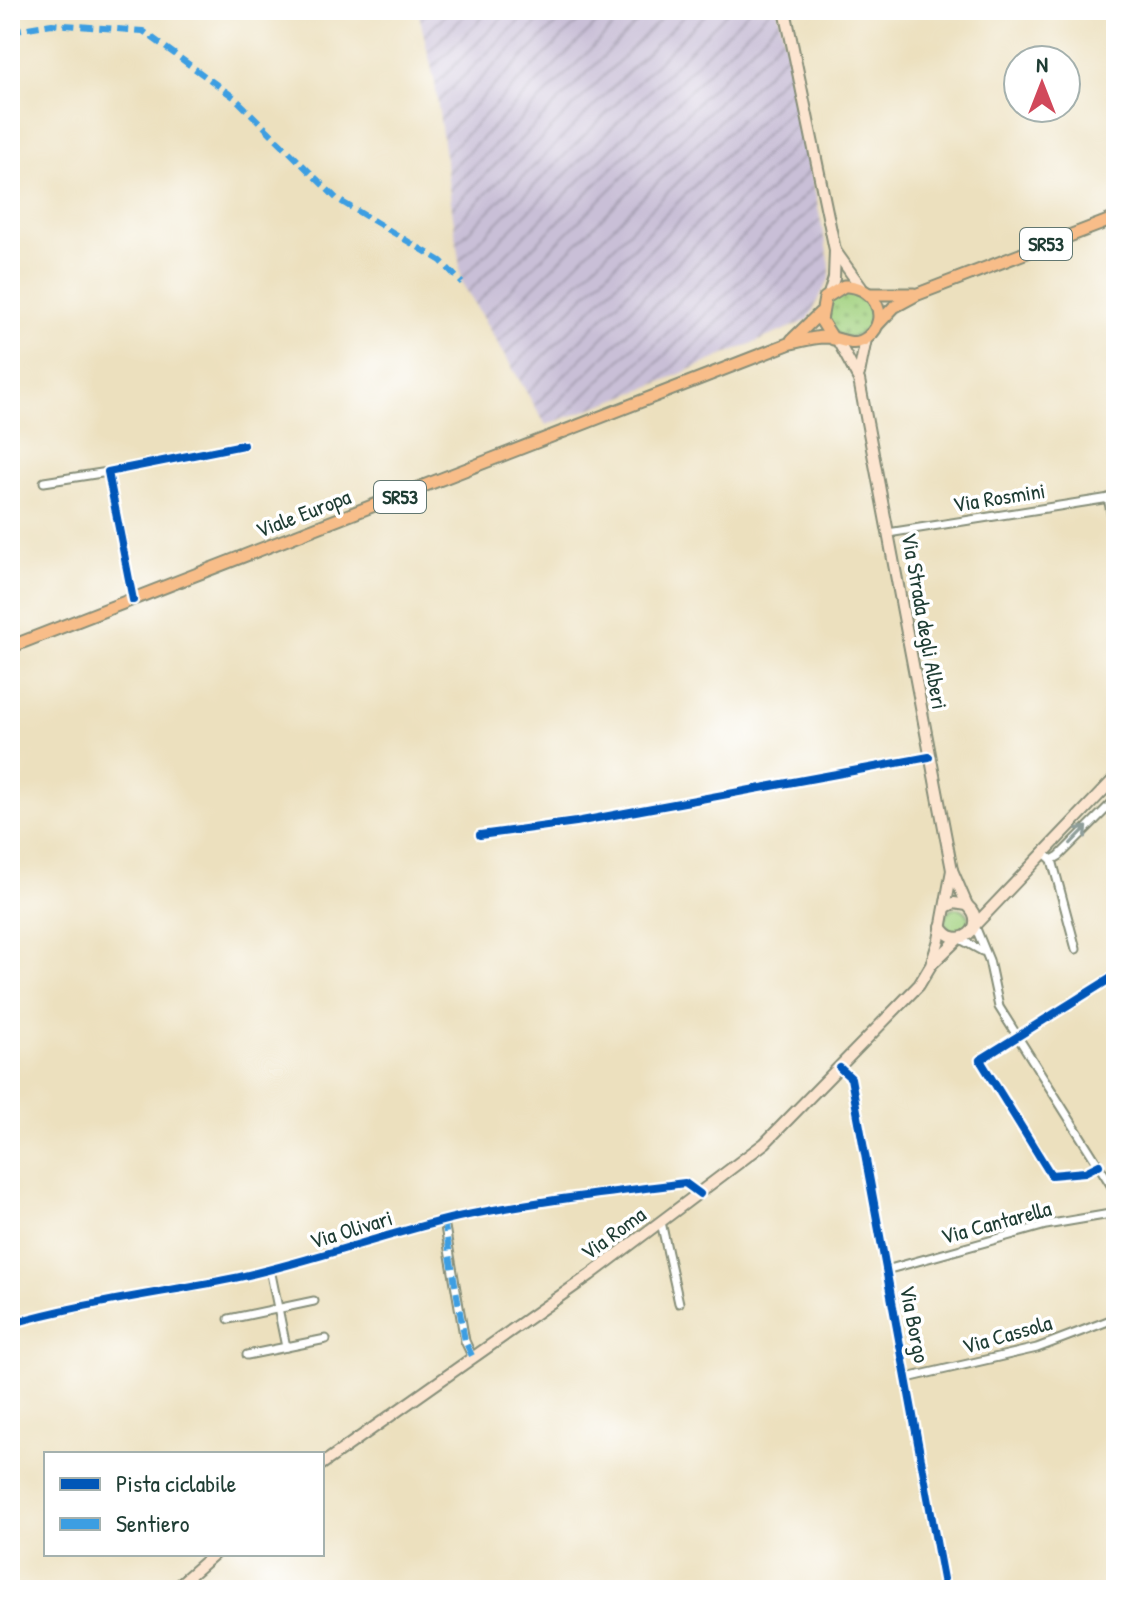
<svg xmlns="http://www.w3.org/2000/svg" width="1126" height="1600" viewBox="0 0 1126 1600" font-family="'Patrick Hand',sans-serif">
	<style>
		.industrial { fill: url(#industrial-furrows) }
		.grass { fill: #a3d280; stroke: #61885a; stroke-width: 2 }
		.garden { fill: url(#garden-dots); stroke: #61885a; stroke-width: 2 }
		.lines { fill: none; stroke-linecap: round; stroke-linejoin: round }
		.street-casing { stroke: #868e79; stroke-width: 11 }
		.secondary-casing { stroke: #868e79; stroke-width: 14 }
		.primary-casing { stroke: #868e79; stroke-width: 15 }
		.street { stroke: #fff; stroke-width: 7 }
		.secondary { stroke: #fce5d0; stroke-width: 10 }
		.primary { stroke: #f8bd89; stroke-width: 11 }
		.quiet { stroke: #3c9ee2; stroke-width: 6; stroke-dasharray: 12 6; stroke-linecap: butt }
		.cycleway-casing { stroke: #fff; stroke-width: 13 }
		.cycleway { stroke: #0057b8; stroke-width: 8 }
		.oneway { stroke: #8f9e9a }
		.labels { text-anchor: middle; stroke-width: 7; stroke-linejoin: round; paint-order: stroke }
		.shield { fill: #fff; stroke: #627771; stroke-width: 2 }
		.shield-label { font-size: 20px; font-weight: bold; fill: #1f3d34 }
		.street-label { font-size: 22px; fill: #1f3d34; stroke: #fff }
	</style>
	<defs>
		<pattern id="industrial-furrows" width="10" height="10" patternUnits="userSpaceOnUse" patternTransform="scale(2)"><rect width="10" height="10" fill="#c9bfd7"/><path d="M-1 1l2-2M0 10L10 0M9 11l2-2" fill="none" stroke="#a39caf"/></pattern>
		<pattern id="garden-dots" width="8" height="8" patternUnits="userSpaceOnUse" patternTransform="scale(2)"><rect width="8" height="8" fill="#a3d280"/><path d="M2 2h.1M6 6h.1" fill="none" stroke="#84ac6a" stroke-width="1.8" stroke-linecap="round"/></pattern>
	</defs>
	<rect width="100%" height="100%" fill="#fff"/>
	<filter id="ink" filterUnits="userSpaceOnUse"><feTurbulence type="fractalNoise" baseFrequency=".0125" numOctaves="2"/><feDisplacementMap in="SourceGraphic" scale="16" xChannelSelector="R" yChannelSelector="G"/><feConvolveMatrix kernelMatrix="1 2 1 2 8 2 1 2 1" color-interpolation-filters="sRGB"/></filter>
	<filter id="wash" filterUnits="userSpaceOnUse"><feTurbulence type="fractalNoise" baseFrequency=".006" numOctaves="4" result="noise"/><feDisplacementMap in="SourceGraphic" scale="32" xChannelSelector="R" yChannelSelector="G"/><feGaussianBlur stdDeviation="1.8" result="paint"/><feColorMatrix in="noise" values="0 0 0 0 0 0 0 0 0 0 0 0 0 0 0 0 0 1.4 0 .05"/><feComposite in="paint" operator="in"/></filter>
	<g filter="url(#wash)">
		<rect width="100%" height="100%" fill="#ece0be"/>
		<path class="industrial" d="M418,10H778L830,266V277L808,320L644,389L546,425L462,283L435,83Z"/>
		<circle class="grass" cx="957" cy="920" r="12"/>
		<circle class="garden" cx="849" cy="314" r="23"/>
	</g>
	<g filter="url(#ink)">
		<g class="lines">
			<defs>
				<g id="street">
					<path d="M591,10L592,15L621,10"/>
					<path d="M44,482L108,472"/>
					<path d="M1108,498L1116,535"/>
					<path d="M888,533L1116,497"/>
					<path d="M133,600L108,472L243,445"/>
					<path d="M480,835L576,822L929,757"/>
					<path d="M1043,852L1052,860L1059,856L1116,799"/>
					<path d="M1052,860L1076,949"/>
					<path d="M975,926L989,960L999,1007L1116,1193"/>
					<path d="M960,939L982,951"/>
					<path d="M840,1068L851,1078L853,1089L945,1590"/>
					<path d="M1099,1165L1085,1172L1051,1175L980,1060L1116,975"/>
					<path d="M444,1221L465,1341L473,1358"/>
					<path d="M661,1222L679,1303"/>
					<path d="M270,1269L286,1347"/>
					<path d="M886,1270L1046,1225L1116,1213"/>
					<path d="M229,1319L314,1301"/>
					<path d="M10,1324C82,1303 156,1294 230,1279C307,1263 381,1235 458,1217C533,1201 609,1193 685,1183L700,1194"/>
					<path d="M247,1355L326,1339"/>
					<path d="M907,1378L1037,1348L1116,1318"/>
				</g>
				<g id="secondary">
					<path d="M785,10L835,250L834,278L829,294"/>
					<path d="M836,252L861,287"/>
					<path d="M838,341L859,380L952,870L967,905"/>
					<path d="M859,374L866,339"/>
					<path d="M976,924L1116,777"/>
					<path d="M941,926C956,954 991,926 967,905L954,903L946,907"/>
					<path d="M932,964L958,939"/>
					<path d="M322,1464L590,1275L765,1143L919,985L931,965L939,940L952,870"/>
					<path d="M173,1590L214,1554"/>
				</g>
				<g id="primary">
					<path d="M870,294H914"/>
					<path d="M878,324L894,307L918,294L1116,218"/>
					<path d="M792,340L820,313"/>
					<path d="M10,647L788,344C800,341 813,337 826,337C842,338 853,349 868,337C893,316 871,284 844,286L825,298L821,320L833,339"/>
				</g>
			</defs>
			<use href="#street" class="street-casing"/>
			<use href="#secondary" class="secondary-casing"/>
			<use href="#primary" class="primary-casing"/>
			<use href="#street" class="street"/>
			<use href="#secondary" class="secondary"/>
			<use href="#primary" class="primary"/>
			<g class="quiet">
				<path d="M10,31L52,24L143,31L235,98L337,199L441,261L462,283"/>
				<path d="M444,1221L465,1341L473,1358"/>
			</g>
			<defs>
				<g id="cycleway">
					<path d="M133,600L108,472L243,445"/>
					<path d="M480,835L576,822L929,757"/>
					<path d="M840,1068L851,1078L853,1089L945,1590"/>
					<path d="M1099,1165L1085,1172L1051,1175L980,1060L1116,975"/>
					<path d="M10,1324C82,1303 156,1294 230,1279C307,1263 381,1235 458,1217C533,1201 609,1193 685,1183L700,1194"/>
				</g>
			</defs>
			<use href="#cycleway" class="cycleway-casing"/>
			<use href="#cycleway" class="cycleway"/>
		</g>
		<defs><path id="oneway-shaft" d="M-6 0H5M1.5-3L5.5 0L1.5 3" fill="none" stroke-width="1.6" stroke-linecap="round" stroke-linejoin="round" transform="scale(2)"/></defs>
		<use class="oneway" href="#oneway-shaft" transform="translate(1079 835) rotate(-46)"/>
	</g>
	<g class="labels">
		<g class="shield">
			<rect x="1020" y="228" width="52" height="32" rx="6"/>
			<rect x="374" y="481" width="52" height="32" rx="6"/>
		</g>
		<g class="shield-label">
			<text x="1046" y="251">SR53</text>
			<text x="400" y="504">SR53</text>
		</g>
		<g class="street-label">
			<text transform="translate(999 497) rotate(-9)" y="8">Via Rosmini</text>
			<text transform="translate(303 513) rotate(-21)" y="8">Viale Europa</text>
			<text transform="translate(925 621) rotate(80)" y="8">Via Strada degli Alberi</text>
			<text transform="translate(996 1222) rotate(-15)" y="8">Via Cantarella</text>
			<text transform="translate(351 1229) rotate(-17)" y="8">Via Olivari</text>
			<text transform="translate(613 1233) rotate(-36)" y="8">Via Roma</text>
			<text transform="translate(915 1324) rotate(79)" y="8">Via Borgo</text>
			<text transform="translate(1007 1334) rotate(-16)" y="8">Via Cassola</text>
		</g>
	</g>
	<rect width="1126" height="1600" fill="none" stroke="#fff" stroke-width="40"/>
	<rect x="44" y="1452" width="280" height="104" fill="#ffffff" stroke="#a5b1ae" stroke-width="2"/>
	<rect x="60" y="1478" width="40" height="12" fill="#0057b8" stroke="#a5b1ae" stroke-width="2"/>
	<text x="116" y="1492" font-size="24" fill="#1f3d34">Pista ciclabile</text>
	<rect x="60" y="1518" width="40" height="12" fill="#3c9ee2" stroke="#a5b1ae" stroke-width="2"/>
	<text x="116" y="1532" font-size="24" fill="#1f3d34">Sentiero</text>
	<g transform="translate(1042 84)"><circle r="38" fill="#ffffff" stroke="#a5b1ae" stroke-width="2"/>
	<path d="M0-6L14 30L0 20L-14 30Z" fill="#d1495b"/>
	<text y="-12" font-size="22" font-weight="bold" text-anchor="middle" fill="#1f3d34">N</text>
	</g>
</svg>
